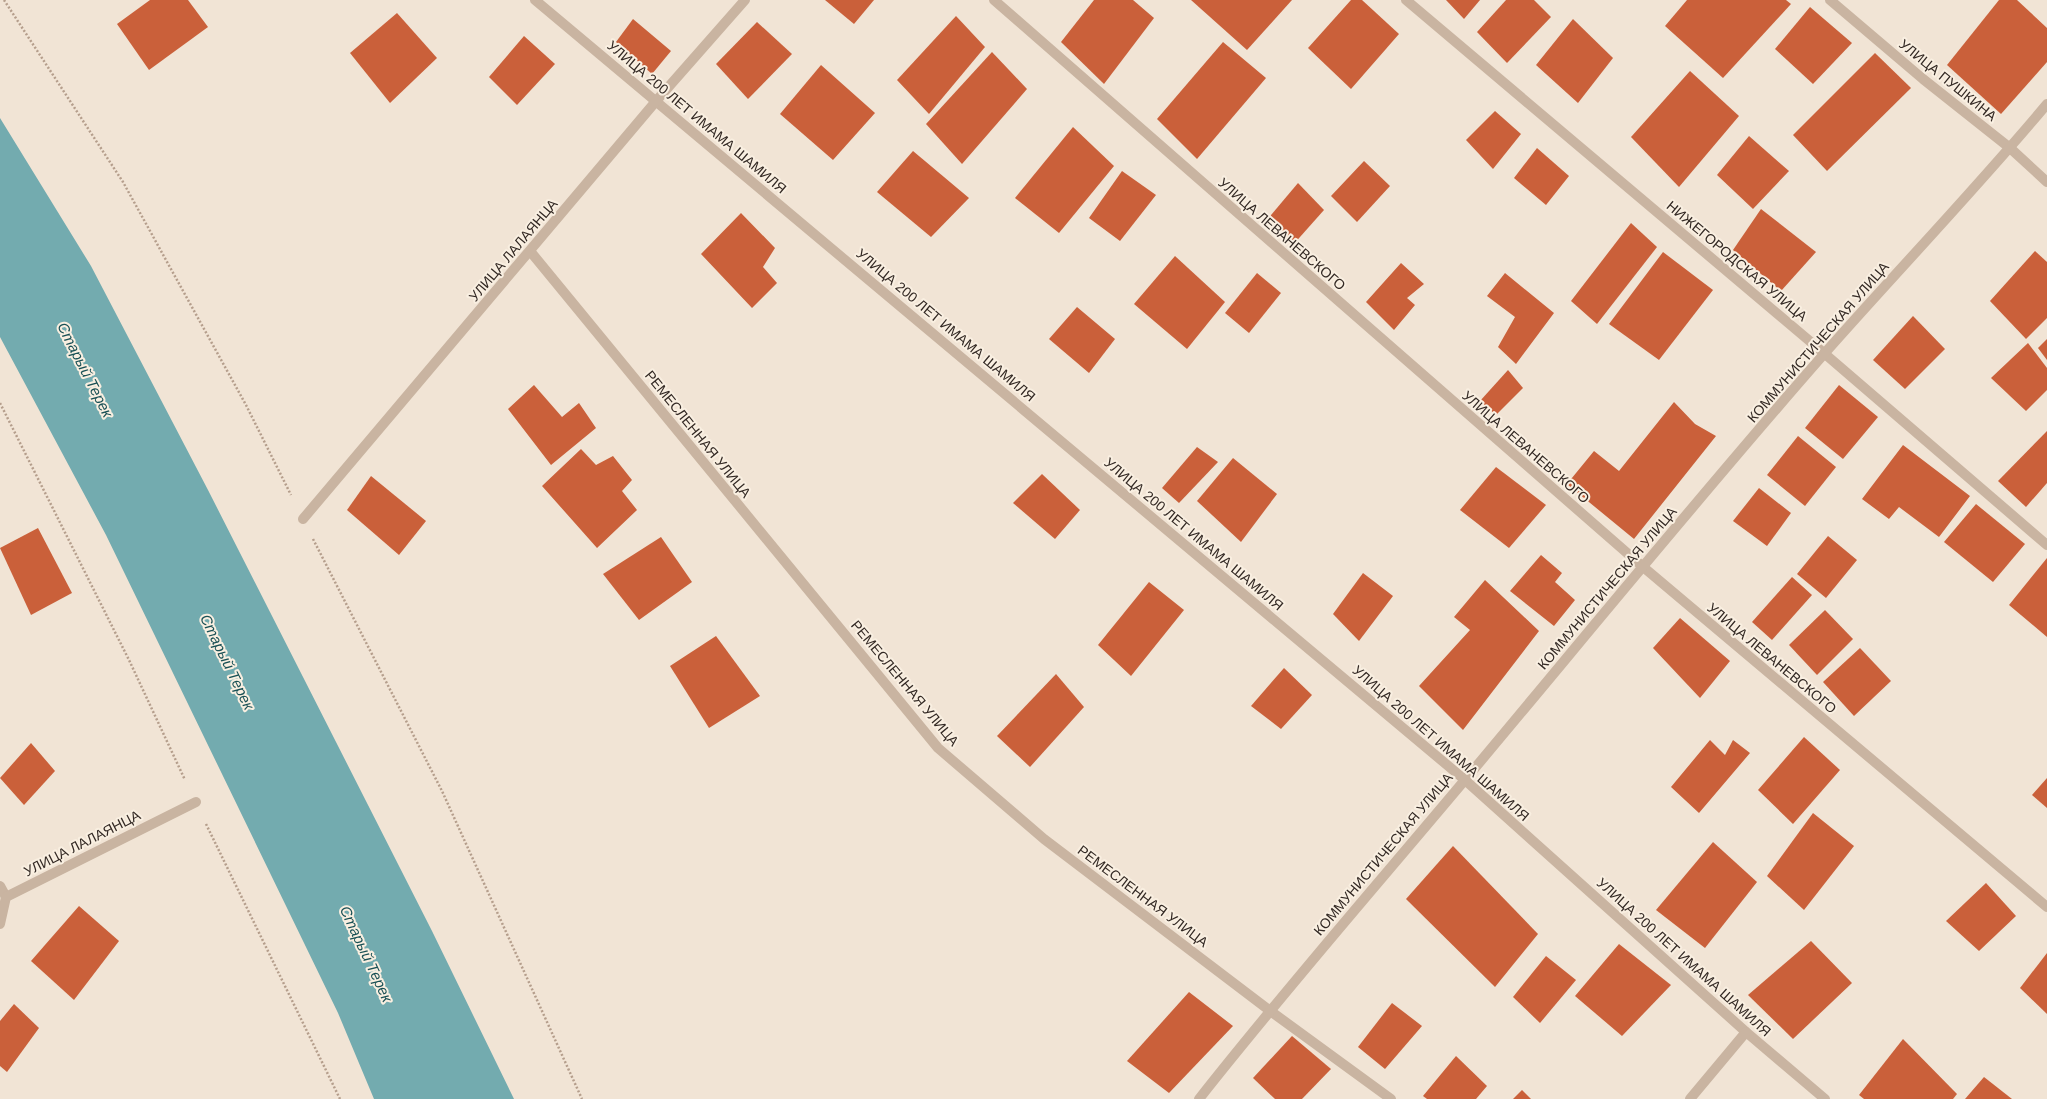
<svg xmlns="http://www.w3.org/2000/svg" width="2047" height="1099" viewBox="0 0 2047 1099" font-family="Helvetica,sans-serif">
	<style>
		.water { fill: #73abaf }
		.building { fill: #ca603a }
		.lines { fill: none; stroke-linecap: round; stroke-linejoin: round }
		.path { stroke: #b59e8c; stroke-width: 2.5; stroke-dasharray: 2 2; stroke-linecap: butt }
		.minor { stroke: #c9b4a1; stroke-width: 10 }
		.labels { text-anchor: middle; stroke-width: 4; stroke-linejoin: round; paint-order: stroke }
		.street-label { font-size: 14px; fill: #332924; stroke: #f9efe1 }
		.water-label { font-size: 15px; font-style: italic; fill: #195055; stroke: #f9efe1 }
	</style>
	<rect width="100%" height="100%" fill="#f1e4d5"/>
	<path class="water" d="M0,118L91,266L208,490L432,931L514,1099H374L338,1013L106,535L0,337Z"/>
	<g class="building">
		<path d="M150,0H188L208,27L149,70L117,24Z"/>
		<path d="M825,0H874L854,24Z"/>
		<path d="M1094,0H1133L1154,18L1104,84L1061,42Z"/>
		<path d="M1191,0H1292L1247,50Z"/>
		<path d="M1351,0H1362L1399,34L1351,89L1308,48Z"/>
		<path d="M1446,0H1480L1464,19Z"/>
		<path d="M1506,0H1534L1551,17L1507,63L1477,32Z"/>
		<path d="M1687,0H1786L1791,4L1723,78L1665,26Z"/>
		<path d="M1999,0H2017L2047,28V62L2001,114L1947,65Z"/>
		<path d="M1810,7L1852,43L1813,84L1775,49Z"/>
		<path d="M397,13L437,58L390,103L350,53Z"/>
		<path d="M956,16L985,47L929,114L897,80Z"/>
		<path d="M633,19L671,51L652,74L616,42Z"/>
		<path d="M1573,19L1613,58L1578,103L1536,65Z"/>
		<path d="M757,22L792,54L748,99L716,64Z"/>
		<path d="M524,36L555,64L517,105L489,77Z"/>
		<path d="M1223,42L1266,78L1197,159L1157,119Z"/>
		<path d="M992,52L1027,89L962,164L926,124Z"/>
		<path d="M1875,53L1911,88L1827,171L1793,135Z"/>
		<path d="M821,65L875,113L833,160L780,114Z"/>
		<path d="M1690,71L1739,116L1679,187L1631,137Z"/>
		<path d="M1495,111L1521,134L1493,169L1466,140Z"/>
		<path d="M1073,127L1114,166L1059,233L1015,198Z"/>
		<path d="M1749,136L1789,171L1753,209L1717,175Z"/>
		<path d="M1537,148L1569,176L1546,205L1514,178Z"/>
		<path d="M913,151L969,198L931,237L877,192Z"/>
		<path d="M1364,161L1390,186L1357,222L1331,196Z"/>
		<path d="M1122,171L1156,195L1120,241L1089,218Z"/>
		<path d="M1298,183L1324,210L1292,246L1266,221Z"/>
		<path d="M1761,209L1816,252L1781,291L1733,250Z"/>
		<path d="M741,213L775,248L763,267L777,283L752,308L701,254Z"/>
		<path d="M1631,223L1657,247L1597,324L1571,301Z"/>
		<path d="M2035,251L2047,262V318L2026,339L1990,301Z"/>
		<path d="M1663,252L1713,290L1659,360L1609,324Z"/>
		<path d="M1175,256L1225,302L1187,349L1134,304Z"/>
		<path d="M1401,263L1424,284L1407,298L1415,305L1394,330L1366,302Z"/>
		<path d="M1257,273L1281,293L1249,333L1225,313Z"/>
		<path d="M1505,273L1554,313L1516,364L1498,347L1515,317L1487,296Z"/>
		<path d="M1077,307L1115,339L1089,373L1049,339Z"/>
		<path d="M1913,316L1945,349L1905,389L1873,360Z"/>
		<path d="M2047,339V360L2038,348Z"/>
		<path d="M2028,343L2047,368V390L2026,411L1991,378Z"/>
		<path d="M1508,370L1523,388L1496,415L1480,401Z"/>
		<path d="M534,385L562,417L579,403L596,428L551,465L508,409Z"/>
		<path d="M1839,385L1878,417L1843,459L1805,428Z"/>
		<path d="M1674,402L1695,424L1716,436L1634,539L1567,484L1594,451L1619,471Z"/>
		<path d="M2047,431V483L2026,507L1998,481Z"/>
		<path d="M1798,436L1836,467L1805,506L1767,475Z"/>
		<path d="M1903,445L1970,496L1939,537L1899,507L1889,519L1862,499Z"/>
		<path d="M1197,447L1218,462L1179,503L1162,488Z"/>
		<path d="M581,449L596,465L613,456L632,480L622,491L637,510L597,548L542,486Z"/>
		<path d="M1233,458L1277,494L1241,542L1197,501Z"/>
		<path d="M1496,467L1546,505L1509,548L1460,510Z"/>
		<path d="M1042,474L1080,510L1055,539L1013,503Z"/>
		<path d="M371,476L426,521L399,555L347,510Z"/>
		<path d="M1759,488L1791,513L1767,546L1733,521Z"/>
		<path d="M1976,504L2025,544L1993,582L1944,542Z"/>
		<path d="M38,528L72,593L31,615L0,548Z"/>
		<path d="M1828,536L1857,560L1826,598L1797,574Z"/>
		<path d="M661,537L692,582L639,620L603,574Z"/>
		<path d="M1541,555L1562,573L1555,582L1575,600L1554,626L1510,591Z"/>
		<path d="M2047,558V637L2009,605Z"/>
		<path d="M1363,573L1393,596L1359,641L1333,614Z"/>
		<path d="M1792,577L1812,595L1772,640L1752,622Z"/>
		<path d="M1485,580L1539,631L1463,730L1419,686L1470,630L1454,617Z"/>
		<path d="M1149,582L1184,610L1131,676L1098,645Z"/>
		<path d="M1825,610L1853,639L1817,675L1789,645Z"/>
		<path d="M1680,618L1730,661L1700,698L1653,648Z"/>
		<path d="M716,636L760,696L709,728L670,666Z"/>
		<path d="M1860,648L1891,681L1854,716L1823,682Z"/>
		<path d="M1284,668L1312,695L1281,729L1251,706Z"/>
		<path d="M1056,674L1084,707L1030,767L997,736Z"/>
		<path d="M1804,737L1840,770L1793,824L1758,790Z"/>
		<path d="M1710,740L1725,755L1733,740L1750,753L1699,813L1671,787Z"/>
		<path d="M31,743L55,771L24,805L0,778Z"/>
		<path d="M2047,778V808L2032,795Z"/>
		<path d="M1813,813L1854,846L1804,910L1767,876Z"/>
		<path d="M1713,842L1757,882L1705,948L1656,910Z"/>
		<path d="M1453,846L1538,934L1495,987L1406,899Z"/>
		<path d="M1986,883L2016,916L1979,951L1946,921Z"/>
		<path d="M79,906L119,941L74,1000L31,961Z"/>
		<path d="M1811,941L1852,983L1793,1039L1748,995Z"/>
		<path d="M1619,944L1671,985L1622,1036L1575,996Z"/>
		<path d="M2047,953V1014L2020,988Z"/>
		<path d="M1546,956L1576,980L1540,1023L1513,997Z"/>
		<path d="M1189,992L1233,1026L1169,1093L1127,1061Z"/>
		<path d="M1392,1003L1422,1026L1385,1069L1358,1047Z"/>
		<path d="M14,1004L39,1028L7,1072L0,1066V1021Z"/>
		<path d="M1292,1036L1331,1069L1302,1099H1275L1253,1078Z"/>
		<path d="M1903,1039L1957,1094L1953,1099H1864L1859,1095Z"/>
		<path d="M1456,1056L1487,1086L1476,1099H1427L1423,1096Z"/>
		<path d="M1984,1077L2012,1099H1965Z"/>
		<path d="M1522,1090L1531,1099H1513Z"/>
	</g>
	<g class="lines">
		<g class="path">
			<path d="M4,0L123,182L246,405L291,495"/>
			<path d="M0,403L129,660L185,780"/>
			<path d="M313,539L442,791L582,1099"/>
			<path d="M206,824L340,1099"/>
		</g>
		<g class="minor">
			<path d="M535,0L1465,780L1746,1032L1825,1099"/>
			<path d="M994,0L1642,566L2047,907"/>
			<path d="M1406,0L1825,354L2047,545"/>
			<path d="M1830,0L1923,79L2010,148L2047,182"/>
			<path d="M530,251L938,748L1044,839L1269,1010L1391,1099"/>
			<path d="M303,519L657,100L745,0"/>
			<path d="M0,886L6,897"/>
			<path d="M0,924L6,897L196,802"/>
			<path d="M1199,1099C1284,991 1375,887 1464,781C1584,638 1701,494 1824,354C1898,270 1975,190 2047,104"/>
			<path d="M1690,1099L1746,1032"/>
		</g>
	</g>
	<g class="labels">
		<g class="street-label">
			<text transform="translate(1948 80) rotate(39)" y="5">УЛИЦА ПУШКИНА</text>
			<text transform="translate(697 117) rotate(40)" y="5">УЛИЦА 200 ЛЕТ ИМАМА ШАМИЛЯ</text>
			<text transform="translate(1282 234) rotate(41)" y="5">УЛИЦА ЛЕВАНЕВСКОГО</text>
			<text transform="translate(513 250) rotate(-50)" y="5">УЛИЦА ЛАЛАЯНЦА</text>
			<text transform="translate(1737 261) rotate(40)" y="5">НИЖЕГОРОДСКАЯ УЛИЦА</text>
			<text transform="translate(946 325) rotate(40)" y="5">УЛИЦА 200 ЛЕТ ИМАМА ШАМИЛЯ</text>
			<text transform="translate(1818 342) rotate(-49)" y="5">КОММУНИСТИЧЕСКАЯ УЛИЦА</text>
			<text transform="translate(698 434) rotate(51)" y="5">РЕМЕСЛЕННАЯ УЛИЦА</text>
			<text transform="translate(1526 447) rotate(41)" y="5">УЛИЦА ЛЕВАНЕВСКОГО</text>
			<text transform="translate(1194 534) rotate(40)" y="5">УЛИЦА 200 ЛЕТ ИМАМА ШАМИЛЯ</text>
			<text transform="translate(1607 588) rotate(-50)" y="5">КОММУНИСТИЧЕСКАЯ УЛИЦА</text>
			<text transform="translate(1772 658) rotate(40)" y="5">УЛИЦА ЛЕВАНЕВСКОГО</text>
			<text transform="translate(905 683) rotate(50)" y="5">РЕМЕСЛЕННАЯ УЛИЦА</text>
			<text transform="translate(1441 743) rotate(41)" y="5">УЛИЦА 200 ЛЕТ ИМАМА ШАМИЛЯ</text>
			<text transform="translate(82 843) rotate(-27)" y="5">УЛИЦА ЛАЛАЯНЦА</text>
			<text transform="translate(1383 854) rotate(-50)" y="5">КОММУНИСТИЧЕСКАЯ УЛИЦА</text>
			<text transform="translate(1143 896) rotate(37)" y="5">РЕМЕСЛЕННАЯ УЛИЦА</text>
			<text transform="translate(1684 957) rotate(42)" y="5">УЛИЦА 200 ЛЕТ ИМАМА ШАМИЛЯ</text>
		</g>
		<g class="water-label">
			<text transform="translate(85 370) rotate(63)" y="5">Старый Терек</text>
			<text transform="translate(227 662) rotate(64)" y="5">Старый Терек</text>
			<text transform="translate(366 954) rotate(65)" y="5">Старый Терек</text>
		</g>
	</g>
</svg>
